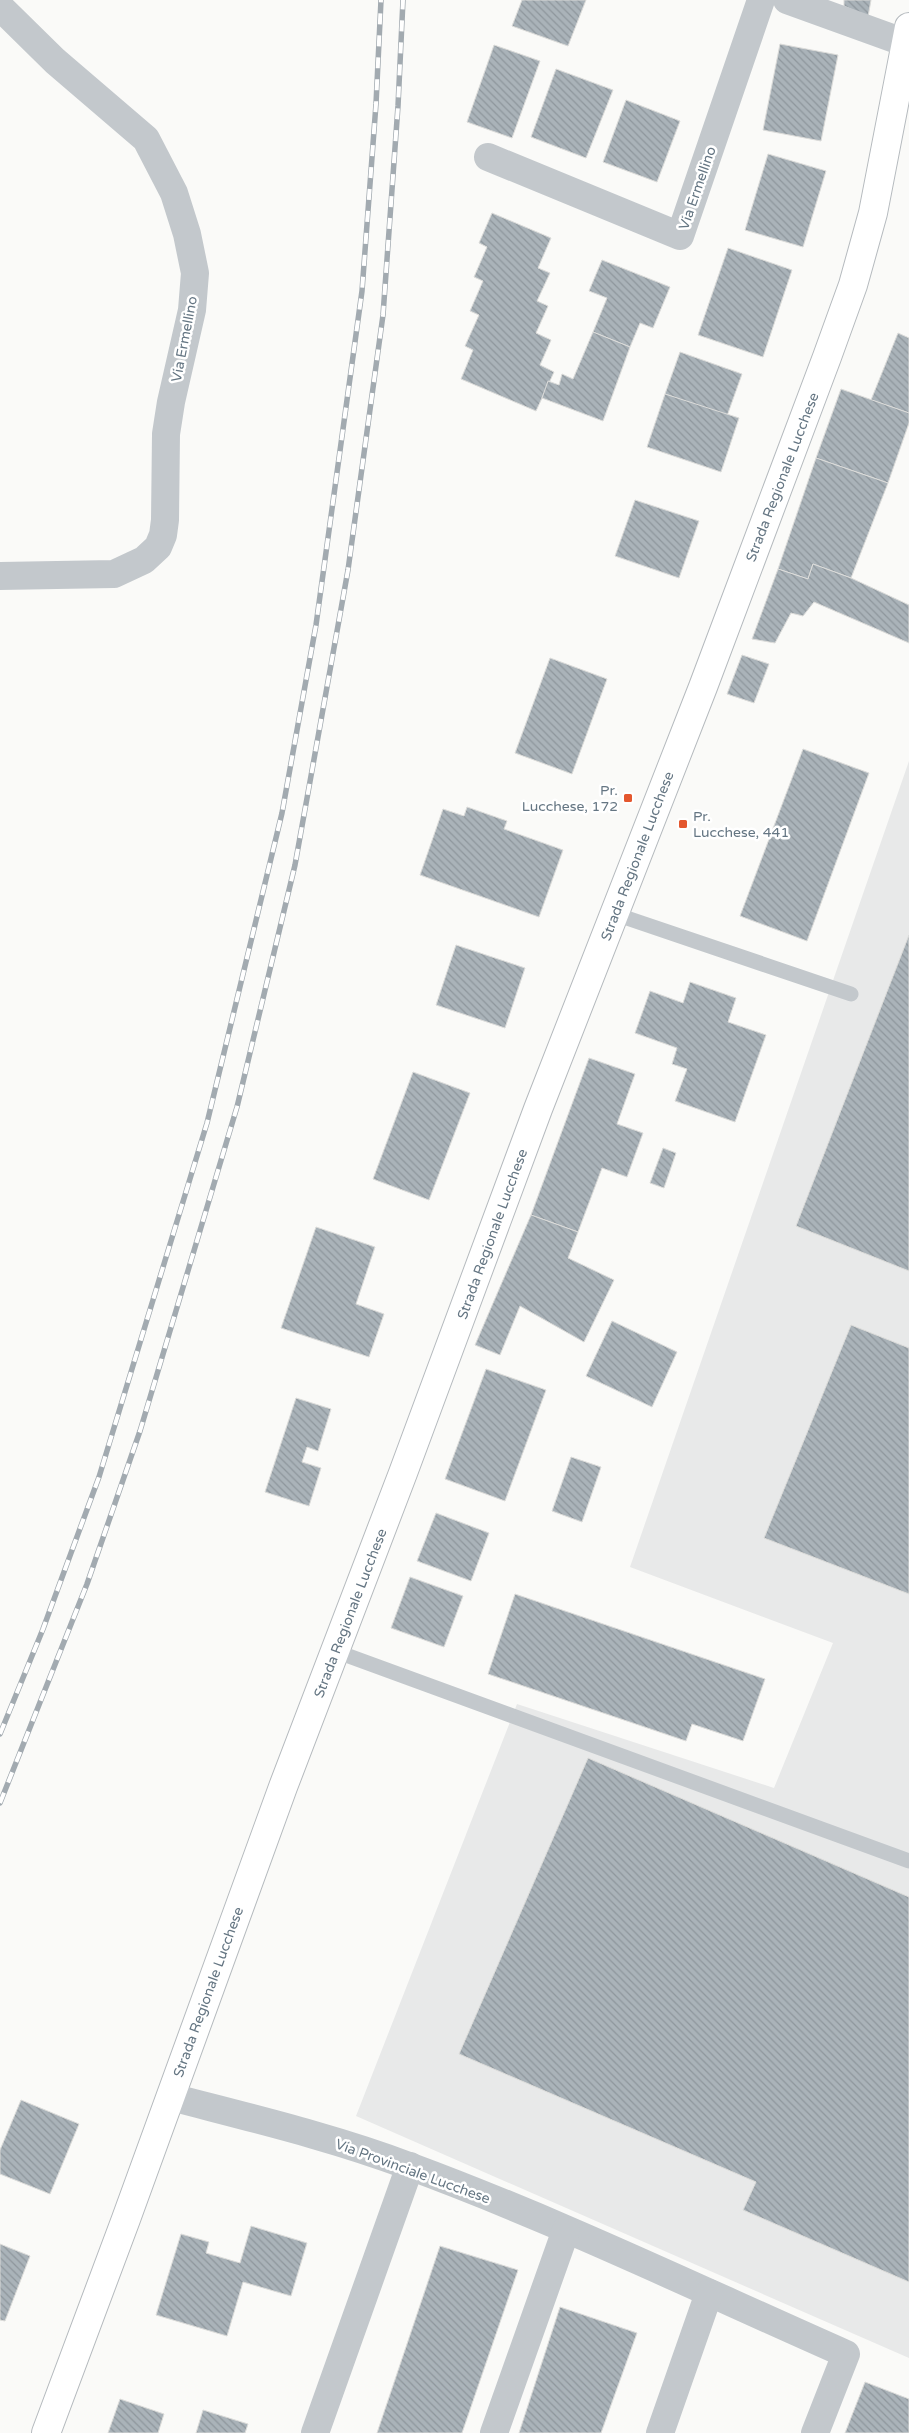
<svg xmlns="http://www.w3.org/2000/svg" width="909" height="2433" viewBox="0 0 909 2433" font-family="'Varela Round',sans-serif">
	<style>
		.built { fill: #e8e9e9 }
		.building { fill: url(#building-back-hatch); stroke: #dcdcda }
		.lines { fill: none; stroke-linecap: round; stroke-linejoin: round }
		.primary-casing { stroke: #b5babe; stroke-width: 30 }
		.lane { stroke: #c3c8cc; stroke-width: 15 }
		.street { stroke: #c3c8cc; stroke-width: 28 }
		.primary { stroke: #fff; stroke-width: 28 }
		.rail-casing { stroke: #a2aab0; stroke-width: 5.5 }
		.rail { stroke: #fff; stroke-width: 4; stroke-dasharray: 11; stroke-linecap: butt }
		.poi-dot { fill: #e4572e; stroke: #fff; stroke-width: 2 }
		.labels { text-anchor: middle; stroke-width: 5; stroke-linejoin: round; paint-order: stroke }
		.street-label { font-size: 14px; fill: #657683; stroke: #fff }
		.poi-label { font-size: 14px; fill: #657683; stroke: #fff; text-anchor: end }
	</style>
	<defs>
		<pattern id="building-back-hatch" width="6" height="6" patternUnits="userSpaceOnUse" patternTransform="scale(1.25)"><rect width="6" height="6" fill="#aab3b9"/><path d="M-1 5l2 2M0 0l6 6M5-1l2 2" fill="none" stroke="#8e969c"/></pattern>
	</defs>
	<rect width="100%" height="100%" fill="#fafaf8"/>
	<path class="built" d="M909,761V2358L356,2116L517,1704L774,1788L833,1643L630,1567Z"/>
	<g class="building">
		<path d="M522,0H586L568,46L512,26Z"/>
		<path d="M844,0H871L868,17L844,6Z"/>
		<path d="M780,44L838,55L821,141L763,130Z"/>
		<path d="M494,45L540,61L512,138L467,122Z"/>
		<path d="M556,69L613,90L586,158L531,137Z"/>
		<path d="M626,100L680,121L657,182L603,162Z"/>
		<path d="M768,154L826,171L803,247L745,230Z"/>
		<path d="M492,213L551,238L538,268L550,273L537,301L548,306L536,333L551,340L540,365L554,372L536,411L461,379L473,350L465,346L479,315L470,311L483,281L474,277L487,247L479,243Z"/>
		<path d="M728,248L792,270L763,357L698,335Z"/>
		<path d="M602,260L670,287L653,328L640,323L630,347L593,332L607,298L589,291Z"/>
		<path d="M593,332L630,347L603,421L542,398L548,381L559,385L562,374L573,379Z"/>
		<path d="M898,333L909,338V413L871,400Z"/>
		<path d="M680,352L742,374L727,416L665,394Z"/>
		<path d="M841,389L909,413V423L888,483L816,458Z"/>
		<path d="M665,394L739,418L721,472L647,447Z"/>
		<path d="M816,458L888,483L851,578L813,564L808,579L778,569Z"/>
		<path d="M635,500L699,521L679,578L615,556Z"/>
		<path d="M813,564L851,578L909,605V643L814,602L803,616L791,613L775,643L752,639L778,569L808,579Z"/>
		<path d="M742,655L769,664L754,703L727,694Z"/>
		<path d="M550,658L607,679L572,774L515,753Z"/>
		<path d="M803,749L869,773L807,941L740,916Z"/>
		<path d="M467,807L507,821L504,829L563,850L539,917L420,875L443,809L464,816Z"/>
		<path d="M909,935V1271L796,1226Z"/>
		<path d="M456,945L525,968L505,1028L436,1005Z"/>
		<path d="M690,982L736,998L728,1022L766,1035L735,1122L675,1101L687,1069L672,1064L677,1048L635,1033L650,991L683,1003Z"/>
		<path d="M589,1058L635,1074L617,1124L643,1133L627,1177L602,1168L578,1232L531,1215Z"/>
		<path d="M413,1072L470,1093L429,1200L373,1179Z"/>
		<path d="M663,1148L676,1153L664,1188L650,1183Z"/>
		<path d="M531,1215L578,1232L568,1258L614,1280L584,1342L520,1306L500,1355L475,1345Z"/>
		<path d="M316,1227L375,1247L356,1304L384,1314L369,1357L281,1328Z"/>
		<path d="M612,1321L677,1352L652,1407L586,1376Z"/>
		<path d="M851,1325L909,1348V1594L764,1538Z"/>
		<path d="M486,1369L546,1390L505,1501L445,1479Z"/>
		<path d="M296,1398L331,1409L318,1451L307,1447L302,1462L321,1468L309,1506L265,1492Z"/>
		<path d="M571,1457L601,1467L582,1522L552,1511Z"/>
		<path d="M436,1513L489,1533L471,1581L417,1561Z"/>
		<path d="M410,1577L463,1596L444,1647L391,1628Z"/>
		<path d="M515,1594L765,1679L743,1741L692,1724L686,1741L488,1674Z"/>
		<path d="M588,1758L909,1897V2282L743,2210L756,2182L459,2054Z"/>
		<path d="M21,2100L79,2124L50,2194L0,2174V2150Z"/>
		<path d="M251,2226L307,2243L291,2296L243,2282L227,2336L156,2315L181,2234L209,2242L206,2253L240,2263Z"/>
		<path d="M0,2244L30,2256L5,2321L0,2320Z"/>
		<path d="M440,2246L518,2270L462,2433H377Z"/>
		<path d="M560,2307L637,2333L601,2433H519Z"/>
		<path d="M865,2382L909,2399V2433H845Z"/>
		<path d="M120,2399L164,2414L158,2433H108Z"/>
		<path d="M203,2410L248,2424L245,2433H196Z"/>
	</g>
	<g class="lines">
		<defs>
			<path id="primary" d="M46,2433L126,2219L283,1787L403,1473L538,1109L703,687L827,357L853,285L873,213L909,27"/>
		</defs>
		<use href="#primary" class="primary-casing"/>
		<g class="lane">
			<path d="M615,914L851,994"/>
			<path d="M335,1651L909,1861"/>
		</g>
		<g class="street">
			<path d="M787,0L906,43"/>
			<path d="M0,7L55,61L146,139L174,193L187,234L195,273L192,310L171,402L166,434L165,520L163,535L158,547L144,560L114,574L0,576"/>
			<path d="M488,157L680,236L761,0"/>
			<path d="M171,2097C251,2118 332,2137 409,2166C558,2221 701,2290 846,2354L815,2433"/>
			<path d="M315,2433L410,2166"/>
			<path d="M494,2433L566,2230"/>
			<path d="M660,2433L709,2293"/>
		</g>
		<use href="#primary" class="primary"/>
		<defs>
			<g id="rail">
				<path d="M0,1734L43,1629L99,1477L207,1123L282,813L316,625L362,291L376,104L381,0"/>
				<path d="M0,1803L87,1584L140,1431L237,1107L295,865L348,570L383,315L398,106L403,0"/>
			</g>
		</defs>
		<use href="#rail" class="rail-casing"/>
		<use href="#rail" class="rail"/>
	</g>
	<g class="poi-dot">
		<rect x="623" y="793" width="10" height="10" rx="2.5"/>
		<rect x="678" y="819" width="10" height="10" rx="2.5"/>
	</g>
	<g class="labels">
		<g class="street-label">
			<text transform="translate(697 188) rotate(-71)" y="5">Via Ermellino</text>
			<text transform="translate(184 339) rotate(-79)" y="5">Via Ermellino</text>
			<text transform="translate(782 477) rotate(-69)" y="5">Strada Regionale Lucchese</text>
			<text transform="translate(637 856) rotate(-69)" y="5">Strada Regionale Lucchese</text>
			<text transform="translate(492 1234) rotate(-70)" y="5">Strada Regionale Lucchese</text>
			<text transform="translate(350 1613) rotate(-69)" y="5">Strada Regionale Lucchese</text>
			<text transform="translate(208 1992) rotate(-70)" y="5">Strada Regionale Lucchese</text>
			<text transform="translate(413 2171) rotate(20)" y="5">Via Provinciale Lucchese</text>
		</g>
		<g class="poi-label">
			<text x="618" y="795">Pr.<tspan x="618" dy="16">Lucchese, 172</tspan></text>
			<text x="693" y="821" text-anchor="start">Pr.<tspan x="693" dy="16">Lucchese, 441</tspan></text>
		</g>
	</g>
</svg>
